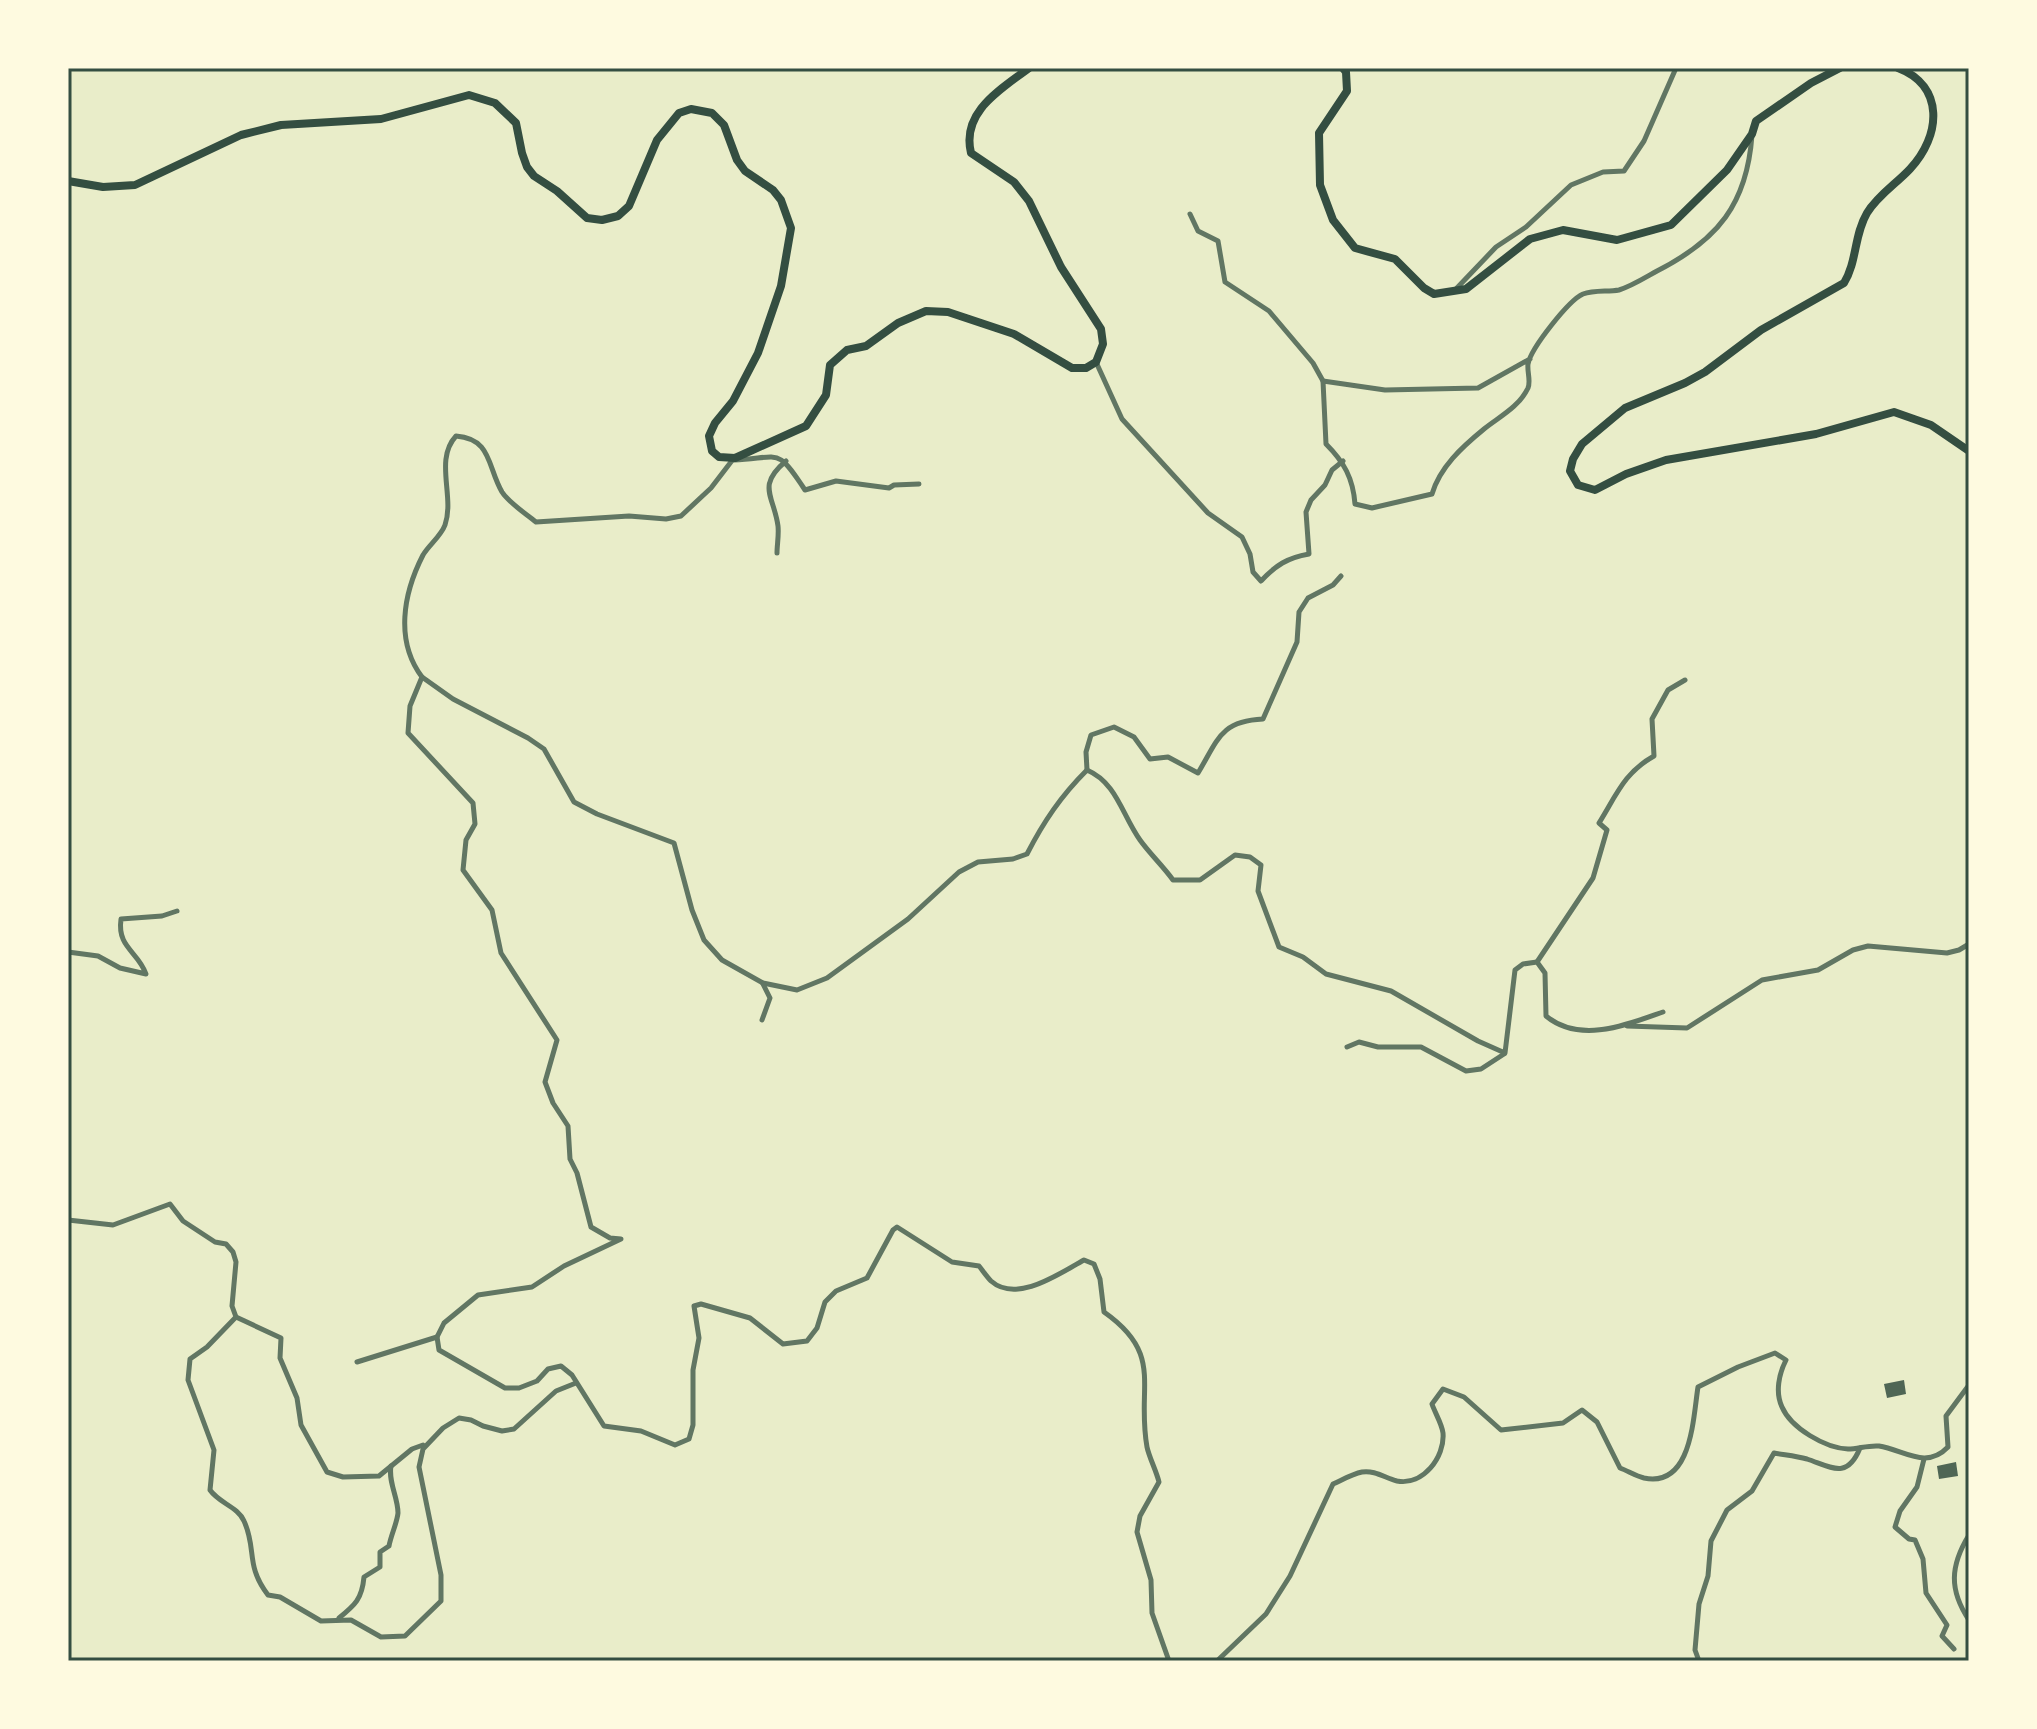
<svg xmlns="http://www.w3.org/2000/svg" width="2037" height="1729" viewBox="0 0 2037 1729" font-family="Manrope,sans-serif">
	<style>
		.building { fill: #4f6655 }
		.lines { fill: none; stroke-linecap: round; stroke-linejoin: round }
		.minor { stroke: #617663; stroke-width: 5 }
		.primary { stroke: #344e41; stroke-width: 8 }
		.neatline { fill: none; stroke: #344e41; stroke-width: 3 }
	</style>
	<rect width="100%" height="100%" fill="#e9edc9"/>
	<g class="building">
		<path d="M1904,1380L1906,1394L1887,1398L1884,1384Z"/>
		<path d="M1956,1462L1958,1476L1939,1479L1937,1466Z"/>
	</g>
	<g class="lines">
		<g class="minor">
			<path d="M1190,214L1198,231L1218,241L1225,282L1269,311L1313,363L1323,381"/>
			<path d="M1455,290L1496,247L1526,227L1571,185L1603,172L1624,171L1644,141L1676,68"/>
			<path d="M1530,359L1478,388L1385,390L1323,381L1326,444C1344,462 1353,478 1355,504L1372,508L1432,494C1440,467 1462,447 1484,429C1499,417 1519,407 1528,388C1531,381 1527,372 1528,364C1531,348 1569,300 1583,294C1594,290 1608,292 1619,290C1632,286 1646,277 1657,271C1718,240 1747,204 1752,135"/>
			<path d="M1096,362L1122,419L1208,513L1242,537L1250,554L1253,572L1261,581C1276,565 1287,558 1309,554L1306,512L1311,500L1325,485L1332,470L1343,461"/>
			<path d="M734,458L711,488L681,516L666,519L629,516L536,522C525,513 509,503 502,492C487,466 492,439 456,436C434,460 455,496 445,525C441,536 429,545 423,555C403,594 395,641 422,677L410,706L408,733L473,803L475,824L466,840L463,870L492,910L501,953L557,1040L545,1082L553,1103L568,1126L570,1159L577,1173L591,1227L610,1238L621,1239L564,1266L532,1287L478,1295L444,1323L437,1337L439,1350L505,1388H519L537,1381L548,1369L561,1366L572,1375L604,1426L641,1431L675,1445L689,1439L693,1425V1370L699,1338L694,1306L701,1304L750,1318L783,1344L807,1341L817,1328L825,1302L836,1291L867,1278L893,1230L897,1227L952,1262L979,1266C983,1271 987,1277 991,1281C1017,1304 1060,1273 1084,1260L1094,1264L1100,1279L1104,1312C1165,1355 1136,1386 1147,1447C1149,1457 1156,1470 1159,1482L1140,1516L1137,1532L1151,1580L1152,1613L1169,1661"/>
			<path d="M734,460C781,458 776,446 805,490L836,481L889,488L894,485L919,484"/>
			<path d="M777,553C777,545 779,535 778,526C774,496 756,486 786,461"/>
			<path d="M422,677L453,699L528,738L544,749L574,802L597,814L674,843L692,910L704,940L722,960L763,983L797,990L827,978L908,919L959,872L978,862L1013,859L1027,854C1044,821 1061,796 1087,770C1117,783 1122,815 1140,840C1150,854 1163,866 1173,880H1200L1235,855L1250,857L1261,865L1258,891L1279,947L1303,957L1326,974L1391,991L1478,1041L1505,1053L1515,970L1523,964L1537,962L1545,973L1546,1016C1580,1044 1626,1025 1663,1012"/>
			<path d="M1087,770L1086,752L1091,735L1114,727L1134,737L1150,759L1168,757L1198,773C1218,740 1220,721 1263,719L1297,642L1299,612L1308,598L1333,585L1341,576"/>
			<path d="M68,952L98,956L120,968L146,974C138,951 117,948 121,919L162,916L177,911"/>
			<path d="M1537,962L1593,878L1607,830L1599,823C1617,794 1624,773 1654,756L1652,719L1668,690L1685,680"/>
			<path d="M762,1020L770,998L763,984"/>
			<path d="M1627,1026L1687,1028L1762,980L1818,970L1853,950L1868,946L1947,953L1959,950L1969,944"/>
			<path d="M1347,1047L1359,1042L1378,1047H1421L1466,1071L1481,1069L1504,1054"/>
			<path d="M68,1220L113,1225L170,1204L183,1221L215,1242L226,1244L233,1252L236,1262L232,1306L236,1317L281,1338L280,1358L297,1398L301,1425L327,1472L343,1477L379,1476L412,1449L423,1445"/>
			<path d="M236,1317L207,1347L190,1359L188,1380L214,1450L210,1490C219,1503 238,1507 244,1521C257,1549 245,1565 268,1595L280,1597L321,1621L351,1620L381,1637L405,1636L441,1601V1575L419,1467L423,1449L443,1428L459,1418L471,1420L483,1426L502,1431L514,1429L556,1391L576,1383"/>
			<path d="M357,1362L437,1337"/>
			<path d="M1924,1459L1917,1487L1900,1511L1895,1527L1909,1539L1915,1540L1923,1559L1926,1593L1947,1625L1942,1636L1954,1649"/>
			<path d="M1969,1535C1950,1566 1949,1590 1969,1620"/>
			<path d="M339,1618C355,1605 362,1599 364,1577L380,1567V1552L389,1546C391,1535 397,1523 398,1513C398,1497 388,1482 391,1466"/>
			<path d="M1217,1661L1266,1614L1290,1576L1333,1484C1342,1480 1352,1474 1362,1472C1375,1470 1385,1478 1397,1481C1423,1486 1445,1457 1443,1433C1442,1424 1435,1413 1432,1404L1443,1389L1464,1397L1501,1430L1563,1423L1582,1410L1597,1422L1620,1468C1628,1471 1636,1476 1644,1478C1692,1488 1693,1418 1698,1387L1738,1367L1775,1353L1786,1360C1779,1374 1775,1392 1782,1407C1791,1428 1825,1448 1848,1449C1858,1449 1868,1445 1879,1446C1904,1450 1926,1470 1948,1447L1946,1416L1969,1385"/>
			<path d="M1699,1661L1695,1650L1699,1604L1708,1576L1711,1541L1727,1510L1752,1491L1774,1453C1785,1455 1796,1456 1807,1459C1831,1467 1847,1480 1860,1448"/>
		</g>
		<g class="primary">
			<path d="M1343,68L1346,72L1347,91L1319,133L1320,185L1333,220L1355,248L1395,259L1424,288L1434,294L1466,289L1530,239L1563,230L1617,240L1671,225L1727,170L1752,134L1756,121L1811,83L1840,68"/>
			<path d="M1898,68C1945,86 1941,136 1910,169C1896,184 1878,195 1867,213C1854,235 1857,262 1844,283L1761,330L1705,372L1685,383L1625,408L1582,444L1573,459L1570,471L1578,485L1595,490L1626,474L1666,460L1816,434L1894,412L1931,425L1969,451"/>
			<path d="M68,181L103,187L135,185L241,135L281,125L381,119L469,95L495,103L516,123L522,153L527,167L534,176L557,191L587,218L602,220L618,216L629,206L657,140L679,113L691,109L712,113L724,125L737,160L745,171L773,190L781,200L791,228L781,286L758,353L733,401L715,423L709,436L712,451L719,457L735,458L806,426L826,395L830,365L847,350L866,346L898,323L926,311L948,312L1014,334L1072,368H1086L1096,362L1103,344L1101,329L1061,267L1029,201L1014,182L971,153C961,112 1000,90 1029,68"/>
		</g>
	</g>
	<rect width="2037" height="1729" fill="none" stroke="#fefae0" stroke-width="140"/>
	<rect x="70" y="70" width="1897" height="1589" class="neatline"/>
</svg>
